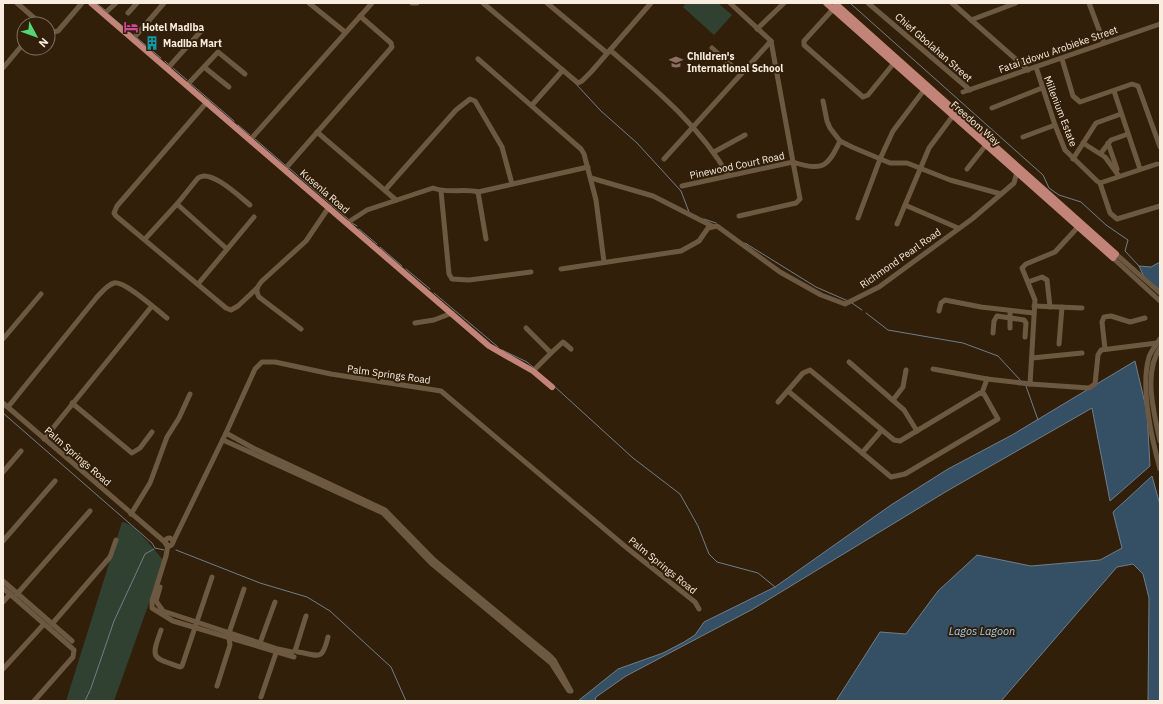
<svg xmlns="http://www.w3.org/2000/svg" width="1163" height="704" viewBox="0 0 1163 704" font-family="'IBM Plex Sans',sans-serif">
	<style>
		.green { fill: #314131 }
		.water { fill: #354f64; stroke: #707e89 }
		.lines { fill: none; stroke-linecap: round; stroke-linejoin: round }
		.stream { stroke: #707e89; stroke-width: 1 }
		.minor { stroke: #6d5941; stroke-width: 5 }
		.major { stroke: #c28478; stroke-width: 6 }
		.labels { text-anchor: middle; stroke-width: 4; stroke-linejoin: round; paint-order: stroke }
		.poi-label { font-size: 10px; font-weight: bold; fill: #f9ede0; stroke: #311f09; text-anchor: start }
		.street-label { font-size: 10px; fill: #f9ede0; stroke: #311f09 }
		.water-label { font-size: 11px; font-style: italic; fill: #9acbf4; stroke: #311f09 }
	</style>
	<rect width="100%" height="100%" fill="#311f09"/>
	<g class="green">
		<path d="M686,3H718L732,15L714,35L683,7Z"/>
		<path d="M122,522C135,523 155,551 164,561L114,701H66Z"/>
	</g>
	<g class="water">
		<path d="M1158,263H1160V290L1144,277L1139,266L1151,267Z"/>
		<path d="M1135,361L1147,412L1150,466L1110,501L1092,408L947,491L753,609L626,676L596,697L595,701H578L618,669L663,653L684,642L695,635L704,622L775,587L891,505L948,469L1012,435Z"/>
		<path d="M1152,476L1160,505V701H1148L1149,598L1143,574L1133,564L1117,567L1001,701H836L880,632L906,634L938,591L977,555L1031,566L1100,560L1122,548L1113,512Z"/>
	</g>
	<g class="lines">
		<g class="stream">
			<path d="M96,3L105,10"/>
			<path d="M850,3L1043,175L1049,188L1059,195L1081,202L1106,225L1128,240L1125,251L1139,266"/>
			<path d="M107,13L133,35"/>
			<path d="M137,38L161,58"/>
			<path d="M165,61L169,65"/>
			<path d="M173,68L187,80"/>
			<path d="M190,83L234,121"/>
			<path d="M576,84L601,111L637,143L681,191L689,212"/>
			<path d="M238,125L250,135"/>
			<path d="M255,139L285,165"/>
			<path d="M289,168L348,219"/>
			<path d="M704,219L716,223"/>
			<path d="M352,223L357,226"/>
			<path d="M359,229L377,244"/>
			<path d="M745,243L816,287L848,301"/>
			<path d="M380,247L402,266"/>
			<path d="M406,269L430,289"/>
			<path d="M434,293L498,347"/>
			<path d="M852,303L862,310"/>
			<path d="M866,313L888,330L963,343L998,356L1021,381"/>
			<path d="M502,350L527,362L534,368"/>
			<path d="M554,386L633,458L680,494L698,526L709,554L717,562L758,573L775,587"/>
			<path d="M1026,386L1038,420"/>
			<path d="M3,413L152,543L155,548L164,550"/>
			<path d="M176,550L260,583L307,597L330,611L391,667L406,701"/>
			<path d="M85,701L91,688L114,621L145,554L154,549"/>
		</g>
		<g class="minor">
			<path d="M17,3L41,24"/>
			<path d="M309,3L345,32"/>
			<path d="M412,3H417"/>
			<path d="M483,3L578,83L582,81L591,72L651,3"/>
			<path d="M547,3L607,53"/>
			<path d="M730,3L771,41"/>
			<path d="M868,3L970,90"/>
			<path d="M952,3L1028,70"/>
			<path d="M1089,3L1104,43"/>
			<path d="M835,7L804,41V45L863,97L868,95L894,63"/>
			<path d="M128,13L137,3"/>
			<path d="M104,14L116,3"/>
			<path d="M971,20L1016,3"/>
			<path d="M48,29L53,32L58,31L82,3"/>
			<path d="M757,29L784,3"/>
			<path d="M133,39L164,3"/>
			<path d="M712,48L741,74"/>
			<path d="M610,50C654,88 698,124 728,175"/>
			<path d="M478,59L581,149L584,154L596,200L604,262"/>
			<path d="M1062,59L1073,96L1080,102L1132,84L1138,86L1160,147"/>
			<path d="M204,67L229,87"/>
			<path d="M1036,67L1055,125L1065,150L1097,181L1100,183L1157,164"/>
			<path d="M3,68L24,43"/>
			<path d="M167,69L202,30"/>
			<path d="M187,85L218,52L245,74"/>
			<path d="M1114,91L1140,169"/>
			<path d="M963,92L1160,24"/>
			<path d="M823,101L827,121L830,128L840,141L852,147L890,163H907L950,180L1001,194"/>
			<path d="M207,102L117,206L114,213L116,216L226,308L231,310L238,306L257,288"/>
			<path d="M532,105L563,70"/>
			<path d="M992,108L1042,88"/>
			<path d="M955,113L929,148L905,205L958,228"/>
			<path d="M317,132L396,200"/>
			<path d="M1023,137L1055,125"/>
			<path d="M250,140L372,3"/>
			<path d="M1083,143L1105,157L1119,176"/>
			<path d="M1108,143L1117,169"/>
			<path d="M714,152L745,135"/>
			<path d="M1101,153L1111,140L1128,134"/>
			<path d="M664,159L771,41"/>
			<path d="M1073,159L1096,123L1121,114"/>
			<path d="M285,169L392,47L391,43L360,16"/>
			<path d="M967,169L986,145"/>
			<path d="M591,178L653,196L712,226"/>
			<path d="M1100,183L1110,213L1117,219L1160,206"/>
			<path d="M682,186L793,162L771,41"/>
			<path d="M385,190L456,110L470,99L475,101L502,147L512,184"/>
			<path d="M441,191L449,274L452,279L469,280L531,272"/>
			<path d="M478,192L486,239"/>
			<path d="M177,204L198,178C210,168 240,197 250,205"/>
			<path d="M739,216L796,203L800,199L793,162C822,172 828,167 840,141"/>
			<path d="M858,218L880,159L893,131L924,90"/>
			<path d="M347,223L367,210L433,188C449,194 463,188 478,192L588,167"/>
			<path d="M897,224L905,205"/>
			<path d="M145,239L177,204L227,249"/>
			<path d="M1116,254L1160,293"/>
			<path d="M1113,258L1160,301"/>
			<path d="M561,269L681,251L699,241L708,228L717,226L780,272L821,295L845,304L879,287L972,219L1014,183L1017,172"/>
			<path d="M1028,282L1042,277L1047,280L1050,307"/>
			<path d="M198,284L254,217"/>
			<path d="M1034,306L1082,308"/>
			<path d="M939,311L941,303L945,300L981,307L1033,313"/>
			<path d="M1010,311V328"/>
			<path d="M415,323L434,320L452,313"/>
			<path d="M526,328L551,353L533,371"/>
			<path d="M301,329L259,297C255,290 257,287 262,281L306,241L329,207"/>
			<path d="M993,333L994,321L997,316L1024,320L1026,323L1025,337"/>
			<path d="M3,339L41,294"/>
			<path d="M1160,339C1156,345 1151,351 1149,357C1140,387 1152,440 1160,469"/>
			<path d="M1059,344L1062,307"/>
			<path d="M1160,348C1143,373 1154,413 1160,441"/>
			<path d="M1105,349L1102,322L1104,317L1111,316L1130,322L1145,318"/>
			<path d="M551,353L563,342L571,349"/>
			<path d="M1032,358L1082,353"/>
			<path d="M849,362L904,410L917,431"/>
			<path d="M933,369L987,379"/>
			<path d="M1030,384L1089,388L1095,384L1098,355L1101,350L1157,343"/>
			<path d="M982,393L987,379L1030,384L1035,300L1022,268L1026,264L1055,252L1078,227"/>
			<path d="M893,400L903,387L906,370"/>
			<path d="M778,402L803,373L810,370L894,440L900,441L980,393L984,394L998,419L905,474L891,477L788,391"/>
			<path d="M3,403L166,543"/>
			<path d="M72,403L132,453L140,448L152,432"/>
			<path d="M8,407L97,297C102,292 107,285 114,283C124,280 158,311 167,318"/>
			<path d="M44,439L152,306"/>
			<path d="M223,440L383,513L431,563L551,663L569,691H571L554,660L549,655L434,560L385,510L253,448L226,433"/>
			<path d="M862,453L881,431"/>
			<path d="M3,472L21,451"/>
			<path d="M131,514L150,483L167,437L179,418L190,394"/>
			<circle cx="169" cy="542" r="4"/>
			<path d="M3,541L55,481"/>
			<path d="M173,542L226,433L255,369L262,362H275L331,374L441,391L627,548L695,602L699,609"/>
			<path d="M168,545L166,556L152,601V608L173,621L294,657"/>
			<path d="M3,581L72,641"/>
			<path d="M160,587L156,601L163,611L278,649L292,652"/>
			<path d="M3,588L74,650L73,657L34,701"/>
			<path d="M17,594L90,511"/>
			<path d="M3,602L10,594"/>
			<path d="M52,624L110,557L116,540"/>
			<path d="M161,630C151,659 151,657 180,667L182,666L212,577"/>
			<path d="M229,633L244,589"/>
			<path d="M260,643L275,602"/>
			<path d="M295,651L306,616"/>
			<path d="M298,652C319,655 322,662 328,637"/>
			<path d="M3,669L44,624"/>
			<path d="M217,686L230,645L229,638"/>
			<path d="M261,697L276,653"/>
		</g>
		<g class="major">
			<path d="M91,3L489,346L533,371L552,387"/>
			<path d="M826,3L1113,258L1116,254L835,3"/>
		</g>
	</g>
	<defs>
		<symbol id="hotel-bare" viewBox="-9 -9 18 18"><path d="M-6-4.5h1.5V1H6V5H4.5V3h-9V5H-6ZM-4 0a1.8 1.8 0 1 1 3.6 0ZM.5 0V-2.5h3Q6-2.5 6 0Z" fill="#d1479c" stroke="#311f09" stroke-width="2.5" paint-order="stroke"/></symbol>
		<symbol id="building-bare" viewBox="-9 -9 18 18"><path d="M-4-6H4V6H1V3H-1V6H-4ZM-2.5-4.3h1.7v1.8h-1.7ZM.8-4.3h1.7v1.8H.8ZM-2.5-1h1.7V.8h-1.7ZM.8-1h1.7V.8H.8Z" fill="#0f9aa8" stroke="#311f09" stroke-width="2.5" paint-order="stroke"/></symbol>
		<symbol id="school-bare" viewBox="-9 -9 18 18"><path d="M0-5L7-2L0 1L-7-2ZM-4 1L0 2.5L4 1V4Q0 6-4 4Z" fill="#8d6e63" stroke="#311f09" stroke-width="2.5" paint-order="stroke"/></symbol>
	</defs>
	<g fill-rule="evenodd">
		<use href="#hotel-bare" x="121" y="17" width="20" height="20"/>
		<use href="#building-bare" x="142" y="33" width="20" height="20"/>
		<use href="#school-bare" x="666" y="52" width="20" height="20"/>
	</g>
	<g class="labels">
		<g class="poi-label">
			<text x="142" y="31">Hotel Madiba</text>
			<text x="163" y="47">Madiba Mart</text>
			<text x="687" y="60">Children's<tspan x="687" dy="12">International School</tspan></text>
		</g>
		<g class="street-label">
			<text transform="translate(934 47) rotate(41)" y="4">Chief Gbolahan Street</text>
			<text transform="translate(1058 49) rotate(-19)" y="4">Fatai Idowu Arobieke Street</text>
			<text transform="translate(1061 111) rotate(69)" y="4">Millenium Estate</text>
			<text transform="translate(976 123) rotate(41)" y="4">Freedom Way</text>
			<text transform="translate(737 165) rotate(-12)" y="4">Pinewood Court Road</text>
			<text transform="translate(325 191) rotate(41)" y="4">Kusenla Road</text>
			<text transform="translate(900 258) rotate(-35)" y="4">Richmond Pearl Road</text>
			<text transform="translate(389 374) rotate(8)" y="4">Palm Springs Road</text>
			<text transform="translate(78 456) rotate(41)" y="4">Palm Springs Road</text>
			<text transform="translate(663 565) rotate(39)" y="4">Palm Springs Road</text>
		</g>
		<g class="water-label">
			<text x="982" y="635">Lagos Lagoon</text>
		</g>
	</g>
	<rect width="1163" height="704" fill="none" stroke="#f9ede0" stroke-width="8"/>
	<g transform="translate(36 36) rotate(131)"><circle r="19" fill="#311f09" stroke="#81715f"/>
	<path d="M0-3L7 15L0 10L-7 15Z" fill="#53d673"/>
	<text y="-6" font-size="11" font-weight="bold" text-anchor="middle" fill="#f9ede0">N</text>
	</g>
</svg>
